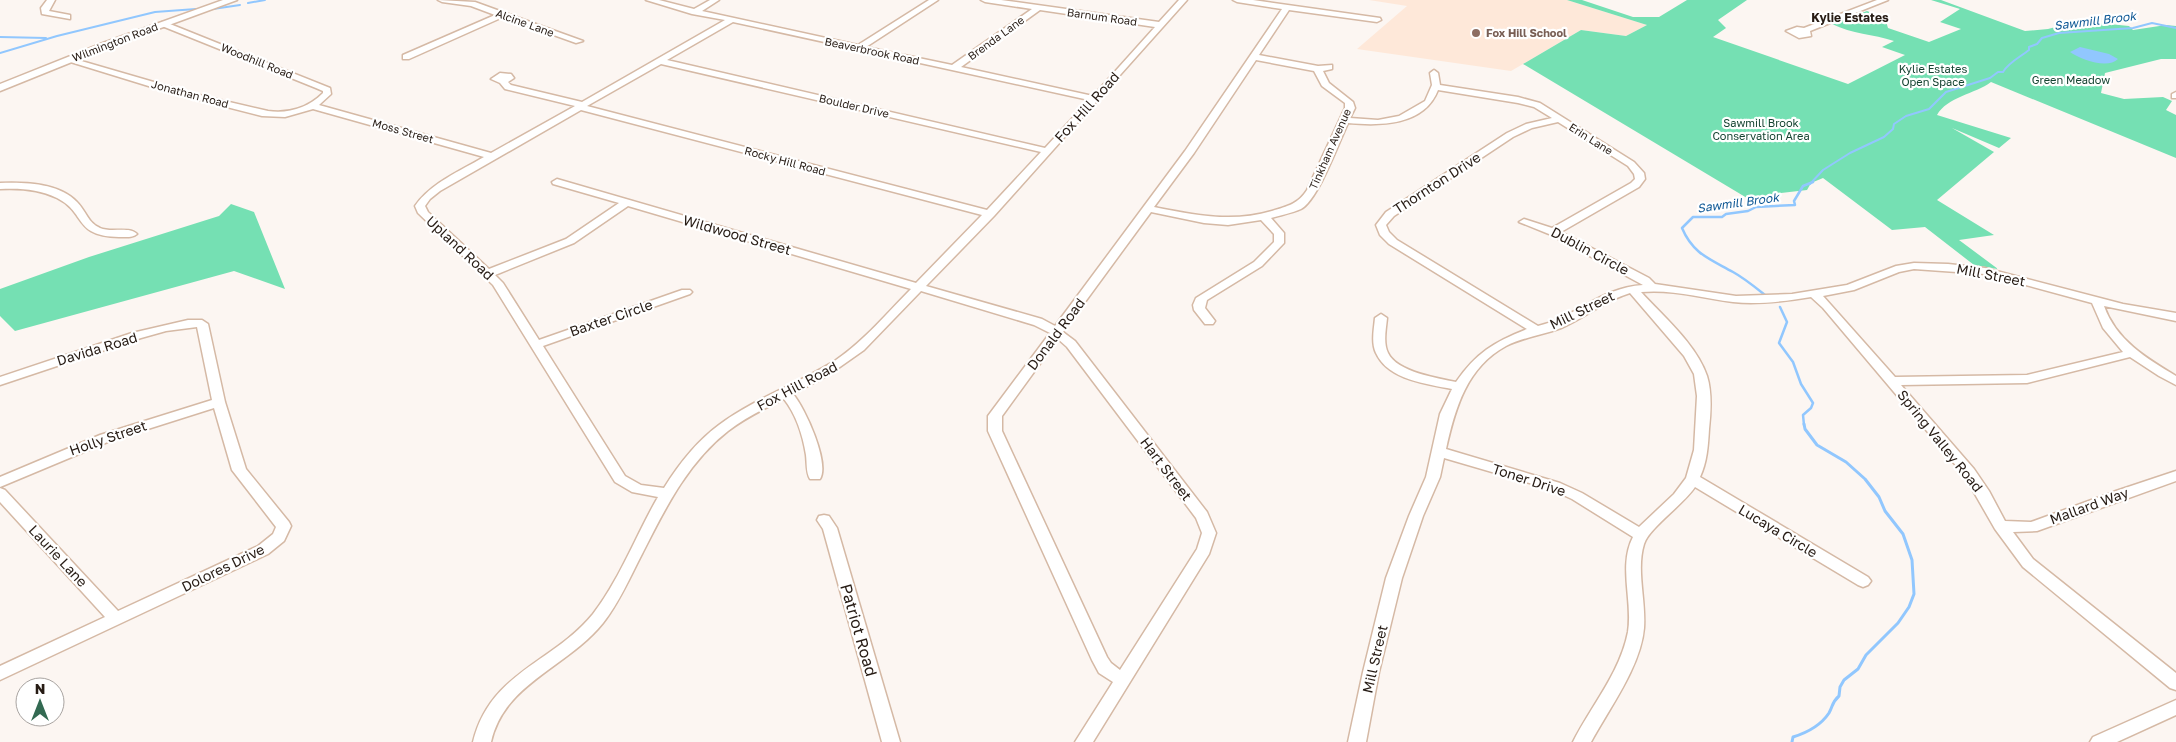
<svg xmlns="http://www.w3.org/2000/svg" width="2176" height="742" viewBox="0 0 2176 742" font-family="'Golos Text',sans-serif">
	<style>
		.built { fill: #fee8d9 }
		.green { fill: #75e0b3 }
		.water { fill: #91c7fe }
		.lines { fill: none; stroke-linecap: round; stroke-linejoin: round }
		.stream-far2 { stroke: #91c7fe; stroke-width: 2 }
		.stream-far1 { stroke: #91c7fe; stroke-width: 2.5 }
		.stream { stroke: #91c7fe; stroke-width: 3 }
		.minor-casing { stroke: #d5b9a5; stroke-width: 3 }
		.major-casing { stroke: #d5b9a5; stroke-width: 3 }
		.minor { fill: #fff; fill-rule: evenodd }
		.major { fill: #fff; fill-rule: evenodd }
		.education-dot { fill: #8d6e63; stroke: #fff; stroke-width: 2 }
		.labels { text-anchor: middle; stroke-width: 4.5; stroke-linejoin: round; paint-order: stroke }
		.far-street-label { font-size: 11px; fill: #271c15; stroke: #fff }
		.far-education-label { font-size: 11px; font-weight: bold; fill: #785e54; stroke: #fff; text-anchor: start }
		.far-park-label { font-size: 11px; fill: #164432; stroke: #fff }
		.far-neighbourhood-label { font-size: 12px; font-weight: bold; fill: #271c15; stroke: #fff }
		.far-water-label { font-size: 12px; font-style: italic; fill: #0d5794; stroke: #fff }
		.street-label { font-size: 14px; fill: #271c15; stroke: #fff }
		.near-street-label { font-size: 16px; fill: #271c15; stroke: #fff }
	</style>
	<rect width="100%" height="100%" fill="#fcf6f2"/>
	<path class="built" d="M1369,0H1567L1647,25L1626,36L1581,30L1511,71L1357,49L1407,6Z"/>
	<g class="green">
		<path d="M1567,0H1582L1633,17H1659L1687,0H1747L1718,20L1726,28L1713,37L1848,84L1905,55L1882,47L1894,41C1873,34 1852,34 1832,24L1867,11L1885,18L1888,28L1929,42L1961,29L1940,22L1960,9L1931,0H1941L2025,31L2048,29L2079,21L2129,26L2133,30L2166,25L2176,26V59H2161L2105,73L2101,93L2124,99L2163,97L2172,101L2166,110L2176,115V158L1991,82C1975,94 1947,97 1937,115L2011,138L1999,148L1952,128L1994,152L1937,200L1994,235L1959,240L1998,269L1974,265L1925,227L1892,230L1823,178L1811,183L1807,190L1781,193L1757,204L1523,64L1581,30L1626,36L1647,25Z"/>
		<path d="M231,204L254,212L285,289L234,271L15,331L0,316V289L89,257L219,216Z"/>
	</g>
	<path class="water" d="M2080,47L2109,54L2118,59C2108,69 2081,60 2070,52Z"/>
	<g class="lines">
		<g class="stream-far2">
			<path d="M248,3L265,0"/>
			<path d="M213,9L240,5"/>
			<path d="M0,37L46,38"/>
			<path d="M0,53L57,36L155,12L196,9"/>
			<path d="M1810,184L1823,170L1850,153L1884,137L1893,129L1894,124L1906,116L1929,109L1946,92L1990,78L1998,72H2003C2008,63 2020,57 2029,50V47L2037,44L2042,38L2059,33L2133,28L2152,23L2176,28"/>
		</g>
		<g class="stream-far1">
			<path d="M1765,295C1755,287 1744,278 1733,272C1710,259 1693,254 1682,228L1693,217H1722L1726,214L1748,211L1756,207L1795,205L1794,201L1803,186L1813,182"/>
			<path d="M1780,307L1787,322L1779,343L1793,362L1801,384L1813,403L1811,408L1803,415L1804,425"/>
		</g>
		<path class="stream" d="M1792,742L1793,737C1806,733 1821,725 1829,713C1833,706 1832,702 1839,696L1840,687L1844,680L1858,669L1866,655L1898,623L1909,607L1914,594L1912,560L1903,534L1885,511L1879,497L1865,479L1846,462L1817,445L1805,429L1804,424"/>
		<defs>
			<g id="minor">
				<path d="M47,0H55L49,11L70,15V19L42,14L41,8Z"/>
				<path d="M438,0L475,2L583,41L576,43L503,17L409,59H403V55L495,15L471,6L442,2Z"/>
				<path d="M646,0H659L694,9L710,0H719L702,11L858,45L929,0H938L866,47L952,65L1032,9L985,2L981,0H1001L1159,22L1179,0H1187L994,216L926,286L1042,319L1055,326L1185,151L1282,9L1237,2L1233,0H1253L1380,18L1381,20L1377,22L1289,10L1259,55L1318,66L1332,65V69L1323,71L1329,83L1353,102L1355,108L1350,118L1378,120L1399,116L1425,101L1432,85L1430,73L1434,70L1438,73L1440,85L1518,97L1540,103L1634,162L1644,173L1645,179L1639,187L1561,232L1649,278L1655,284L1736,296L1792,294L1847,285L1896,266L1914,263L1948,264L1985,268L2123,304L2176,313V321L2104,306C2116,340 2146,358 2176,376V385L2159,376L2130,357L2027,383L1901,385L1974,469L1989,491L2005,521L2031,522L2116,491L2176,471V481L2037,531L2013,532L2033,559L2176,673V690L2170,688L2023,567L1995,529L1964,475L1823,308L1811,297C1787,301 1758,305 1733,302C1702,298 1672,289 1641,292C1662,315 1697,345 1707,376C1712,392 1711,411 1709,429C1708,446 1707,462 1700,477L1868,577L1871,581L1868,585L1863,587L1858,585L1695,487C1683,505 1649,528 1644,544C1636,570 1646,600 1644,628C1641,666 1609,709 1591,742H1573C1591,706 1620,673 1628,632C1633,601 1618,566 1633,537L1572,499L1550,489L1444,458L1440,477L1423,516L1402,578L1379,672L1366,742H1348L1363,672L1386,578L1409,516L1426,477L1440,414L1452,389C1427,384 1388,380 1376,353C1371,343 1374,329 1375,318L1381,314L1387,318C1386,329 1383,343 1388,353C1397,372 1437,378 1456,382C1476,353 1494,342 1527,329L1389,244L1380,235L1376,225L1386,212L1507,133L1526,124L1552,118L1534,107L1518,103L1438,90C1424,126 1380,126 1348,123C1339,142 1318,200 1301,209C1292,213 1281,215 1271,218L1284,233V243L1262,266L1207,300L1205,308L1215,321L1213,324H1205L1194,310L1193,305L1196,298L1254,262L1274,242V234L1261,220L1228,225L1204,223L1151,212L1063,332L1075,341L1207,512L1216,533L1209,554L1093,742H1075L1113,682L1099,673L1092,660L988,431V416L1050,333L1034,325L921,291L864,350L827,376L793,394C805,408 830,463 820,479H810C806,473 807,463 806,455C803,436 796,414 784,399C765,408 745,418 728,431C687,463 665,509 642,554C630,577 619,603 603,623C568,667 504,683 491,742H473C490,672 553,663 593,614C620,579 636,535 658,497L632,492L615,482L493,285L418,213L415,206C431,183 460,171 484,157L313,109L285,117L262,116L168,92L64,60L71,58L195,94L268,111C288,114 308,108 323,93V91L316,88L162,26V22H165L330,88L331,94L319,105L491,153L575,106L505,89L500,83L491,79L500,73L511,74L514,78L508,82L511,85L582,102L725,20L692,14ZM1040,10L1155,27L1093,96L961,67ZM733,22L1089,100L1045,148L667,60ZM1256,60L1314,71L1322,86L1345,103V108L1307,190C1298,204 1288,206 1272,211C1232,223 1195,215 1154,207L1194,153ZM661,64L1041,152L987,210L587,106ZM581,110L982,215L916,283L557,179L552,182L553,184L619,203L566,239L489,269L428,212L425,206L430,199L440,191ZM1558,122L1628,166L1634,174L1635,179L1631,183L1552,228L1524,219L1519,222L1549,234L1643,285C1599,288 1577,317 1538,326L1397,240L1389,232L1386,225L1394,216L1513,137L1532,128ZM628,206L911,289C887,313 864,341 836,360C798,384 755,398 719,425C696,442 679,464 664,488L641,485L625,476L543,346L690,294L692,292L690,290H682L539,340L503,283L495,275L574,243ZM1914,269L1985,274L2092,303L2103,328L2123,352L2027,375L1895,377L1823,296L1854,290L1899,272ZM1630,293L1684,356L1694,374L1697,396L1694,450L1686,478L1674,494L1639,527L1582,493L1560,483L1446,449C1455,408 1467,367 1506,346C1524,337 1543,335 1561,328C1585,318 1603,301 1630,293ZM1058,339L1067,347L1196,518L1202,533L1197,549L1120,670L1111,663L1107,657L1002,431V416Z"/>
				<path d="M1877,0H1888L1810,31L1811,36L1799,38L1786,31L1797,27L1804,28Z"/>
				<path d="M2176,92V98H2172V94Z"/>
				<path d="M0,183C25,182 59,183 77,202C86,211 88,223 100,228C111,233 129,226 137,234C133,238 126,237 119,237C73,236 87,213 57,198C39,189 20,188 0,189Z"/>
				<path d="M188,320H202L208,324L225,402L246,469L289,522L291,526L284,541L268,554L0,680V666L105,617L0,502V488L5,490L118,611L258,546L273,534L276,527L232,470L214,408L110,441L0,487V477L100,435L212,400L197,327L166,331L141,338L0,385V377L132,333Z"/>
				<path d="M824,515L829,516L837,528L900,742H882L823,529L817,520L819,516Z"/>
				<path d="M2176,700V715L2117,742H2090L2093,737Z"/>
			</g>
			<path id="major" d="M223,0H237L109,47L0,91V84L103,43Z"/>
		</defs>
		<use href="#minor" class="minor-casing"/>
		<use href="#major" class="major-casing"/>
		<use href="#minor" class="minor"/>
		<use href="#major" class="major"/>
	</g>
	<circle class="education-dot" cx="1476" cy="33" r="5"/>
	<g class="labels">
		<g class="far-street-label">
			<text transform="translate(1102 17) rotate(8)" y="4">Barnum Road</text>
			<text transform="translate(525 23) rotate(20)" y="4">Alcine Lane</text>
			<text transform="translate(996 38) rotate(-36)" y="4">Brenda Lane</text>
			<text transform="translate(115 42) rotate(-21)" y="4">Wilmington Road</text>
			<text transform="translate(872 51) rotate(12)" y="4">Beaverbrook Road</text>
			<text transform="translate(257 61) rotate(22)" y="4">Woodhill Road</text>
			<text transform="translate(190 94) rotate(15)" y="4">Jonathan Road</text>
			<text transform="translate(854 106) rotate(13)" y="4">Boulder Drive</text>
			<text transform="translate(403 131) rotate(16)" y="4">Moss Street</text>
			<text transform="translate(1591 139) rotate(32)" y="4">Erin Lane</text>
			<text transform="translate(1330 149) rotate(-66)" y="4">Tinkham Avenue</text>
			<text transform="translate(785 161) rotate(15)" y="4">Rocky Hill Road</text>
		</g>
		<g class="far-education-label">
			<text x="1486" y="37">Fox Hill School</text>
		</g>
		<g class="far-park-label">
			<text x="1933" y="73">Kylie Estates<tspan x="1933" dy="13">Open Space</tspan></text>
			<text x="2071" y="84">Green Meadow</text>
			<text x="1761" y="127">Sawmill Brook<tspan x="1761" dy="13">Conservation Area</tspan></text>
		</g>
		<g class="far-neighbourhood-label">
			<text x="1850" y="22">Kylie Estates</text>
		</g>
		<g class="far-water-label">
			<text transform="translate(2095 21) rotate(-7)" y="4">Sawmill Brook</text>
			<text transform="translate(1738 203) rotate(-8)" y="4">Sawmill Brook</text>
		</g>
		<g class="street-label">
			<text transform="translate(1087 107) rotate(-48)" y="5">Fox Hill Road</text>
			<text transform="translate(1437 183) rotate(-33)" y="5">Thornton Drive</text>
			<text transform="translate(737 235) rotate(16)" y="5">Wildwood Street</text>
			<text transform="translate(460 248) rotate(43)" y="5">Upland Road</text>
			<text transform="translate(1590 251) rotate(28)" y="5">Dublin Circle</text>
			<text transform="translate(1991 275) rotate(11)" y="5">Mill Street</text>
			<text transform="translate(1582 310) rotate(-26)" y="5">Mill Street</text>
			<text transform="translate(611 318) rotate(-19)" y="5">Baxter Circle</text>
			<text transform="translate(1056 334) rotate(-53)" y="5">Donald Road</text>
			<text transform="translate(97 349) rotate(-17)" y="5">Davida Road</text>
			<text transform="translate(797 386) rotate(-28)" y="5">Fox Hill Road</text>
			<text transform="translate(108 438) rotate(-19)" y="5">Holly Street</text>
			<text transform="translate(1940 441) rotate(51)" y="5">Spring Valley Road</text>
			<text transform="translate(1166 469) rotate(53)" y="5">Hart Street</text>
			<text transform="translate(1529 480) rotate(18)" y="5">Toner Drive</text>
			<text transform="translate(2089 506) rotate(-20)" y="5">Mallard Way</text>
			<text transform="translate(1778 531) rotate(31)" y="5">Lucaya Circle</text>
			<text transform="translate(58 556) rotate(47)" y="5">Laurie Lane</text>
			<text transform="translate(223 568) rotate(-26)" y="5">Dolores Drive</text>
			<text transform="translate(1375 659) rotate(-77)" y="5">Mill Street</text>
		</g>
		<g class="near-street-label">
			<text transform="translate(859 630) rotate(74)" y="6">Patriot Road</text>
		</g>
	</g>
	<g transform="translate(40 702)"><circle r="24" fill="#ffffff" stroke="#a9a4a1"/>
	<path d="M0-4L9 19L0 12L-9 19Z" fill="#336a52"/>
	<text y="-8" font-size="14" font-weight="bold" text-anchor="middle" fill="#271c15">N</text>
	</g>
</svg>
